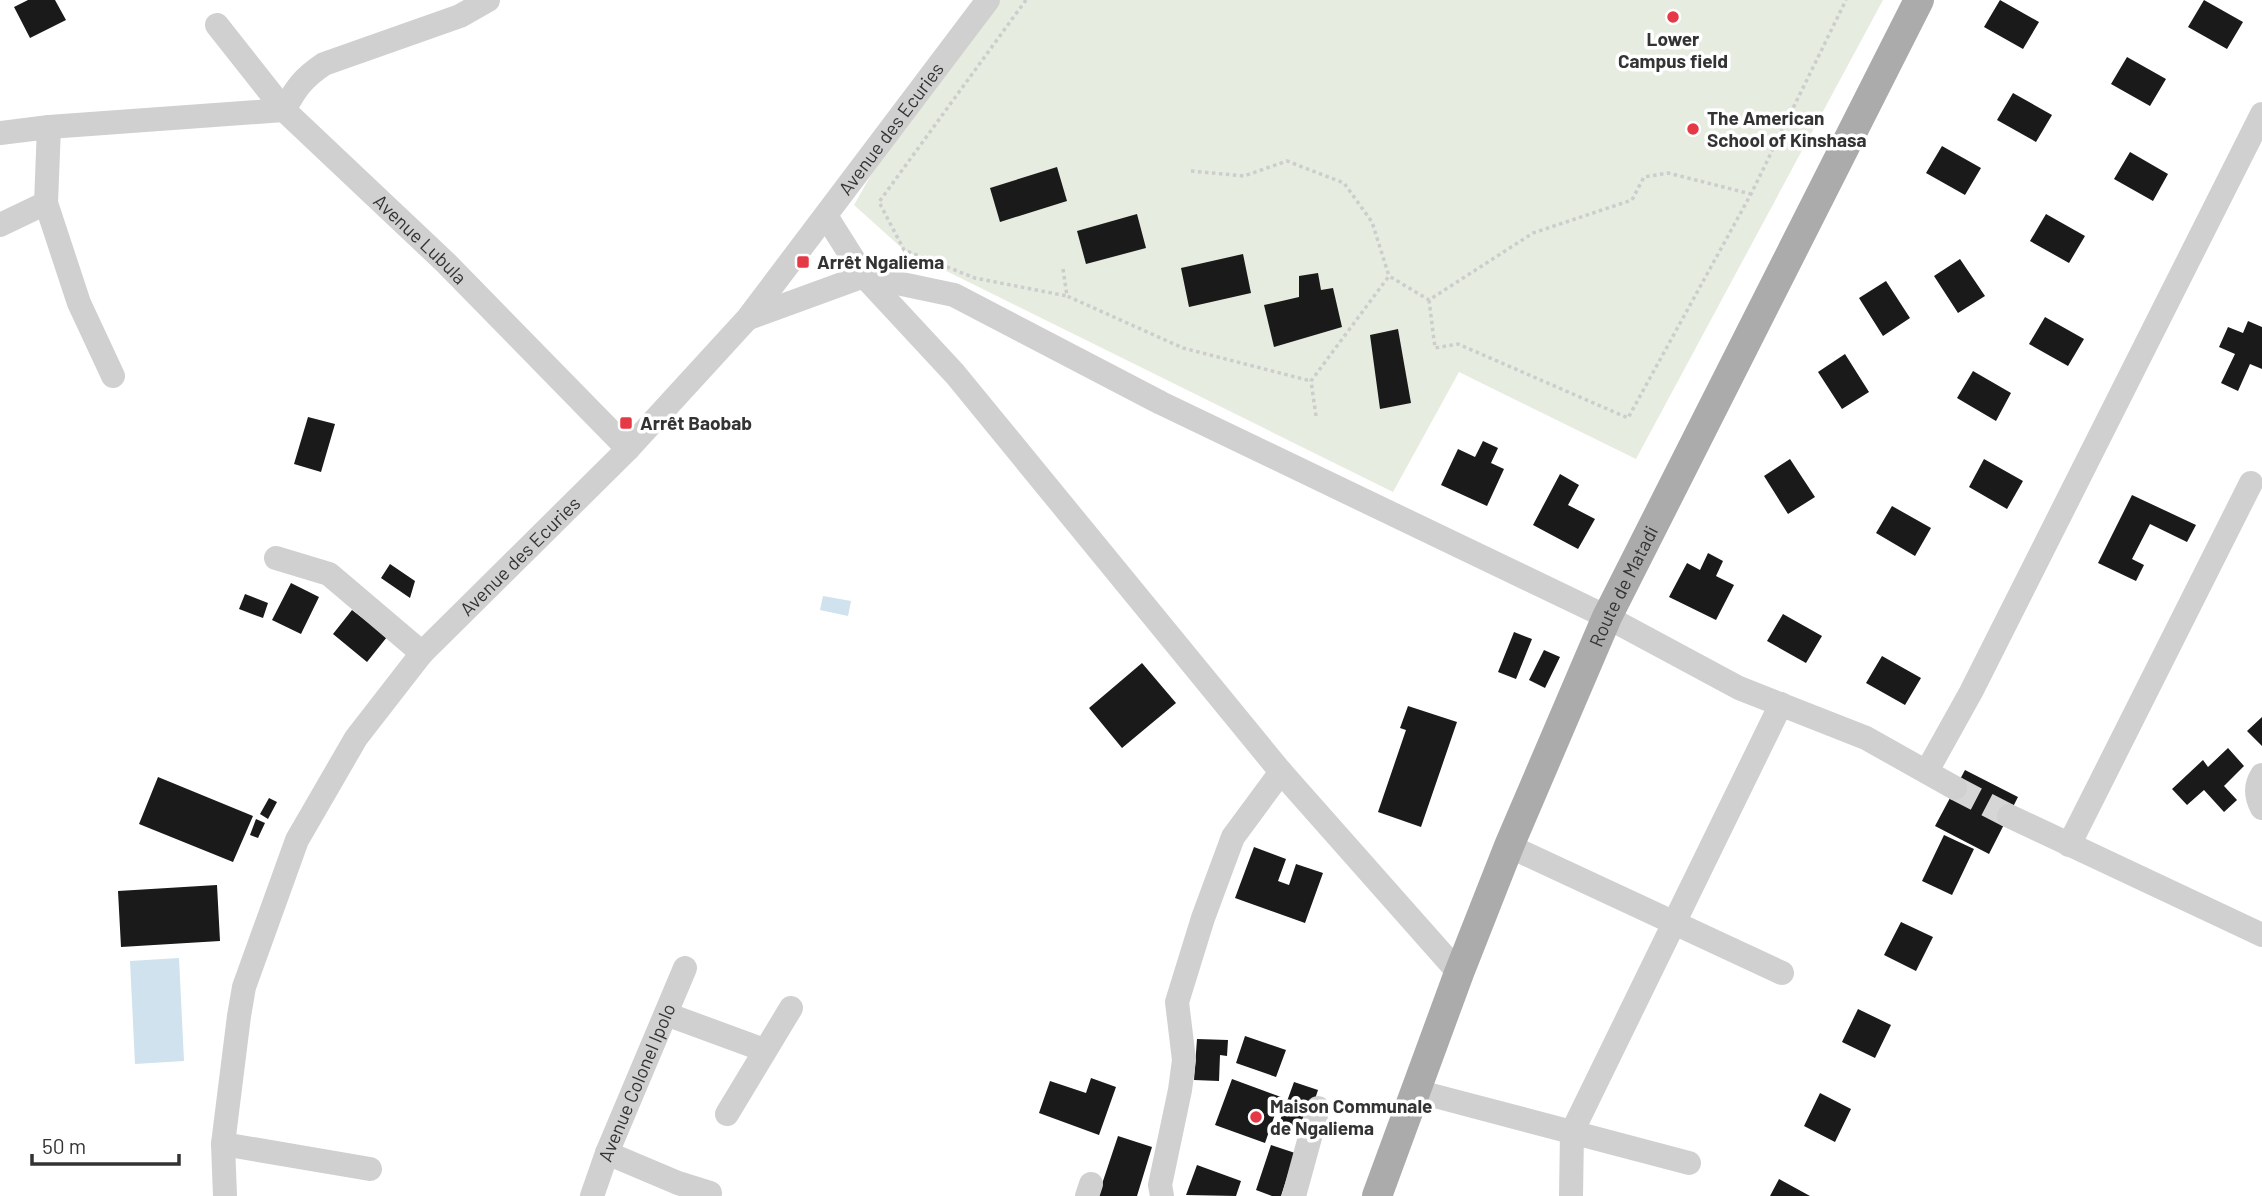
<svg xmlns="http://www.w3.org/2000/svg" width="2262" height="1196" font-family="Barlow,sans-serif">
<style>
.green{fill:#e6ecdf}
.water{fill:#cfe2ee}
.building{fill:#1a1a1a}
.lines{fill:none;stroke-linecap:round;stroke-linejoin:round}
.minor-tunnel{stroke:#d6d6d6;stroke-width:24;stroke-dasharray:24 12;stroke-linecap:butt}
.path{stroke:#cdcdcd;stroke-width:3.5;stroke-dasharray:3.5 3.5;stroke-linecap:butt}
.minor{stroke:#d0d0d0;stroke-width:24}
.major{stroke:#ababab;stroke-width:30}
.poi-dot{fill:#e63946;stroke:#fff;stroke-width:2.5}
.labels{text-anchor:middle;stroke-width:7;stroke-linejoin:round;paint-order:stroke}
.poi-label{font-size:19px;font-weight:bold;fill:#333;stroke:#fff;text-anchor:start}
.street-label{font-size:19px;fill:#333;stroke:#fff}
</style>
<rect width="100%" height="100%" fill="#fff"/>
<path class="green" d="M1000,0H1883L1636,459L1459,372L1393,492L904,250L854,205L887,147Z"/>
<path class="water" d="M823,596L851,601L848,616L820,610Z
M179,958L184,1061L135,1064L130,961Z"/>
<path class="building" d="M28,0H55L66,20L30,38L14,7Z
M2000,0L2039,22L2023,49L1984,27Z
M2204,0L2243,22L2227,49L2188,27Z
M2127,57L2166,79L2150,106L2111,84Z
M2013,93L2052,115L2036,142L1997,120Z
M1942,146L1981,168L1965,195L1926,173Z
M2130,152L2168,174L2153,201L2114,179Z
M1057,167L1067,201L1000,222L990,188Z
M1137,214L1146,248L1086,264L1077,231Z
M2046,214L2085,236L2069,263L2030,241Z
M1243,254L1251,293L1189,307L1181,268Z
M1960,259L1985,296L1958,313L1934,276Z
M1318,273L1321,290L1333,288L1342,327L1274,347L1264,305L1299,297V276Z
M1886,281L1910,318L1883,336L1859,298Z
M2045,317L2084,339L2068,366L2029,344Z
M2248,321L2262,327V369L2250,364L2238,391L2221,383L2235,354L2219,347L2228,327L2243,333Z
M1398,329L1411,403L1380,409L1370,335Z
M1845,354L1869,392L1842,409L1818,372Z
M1973,371L2011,393L1996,421L1957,398Z
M308,417L335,424L321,472L294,464Z
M1483,441L1498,448L1491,463L1504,469L1487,506L1441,485L1458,449L1475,457Z
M1790,459L1815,497L1788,514L1764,476Z
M1984,459L2023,481L2007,509L1969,487Z
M1560,474L1579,485L1568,505L1595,519L1578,549L1533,525Z
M2132,495L2196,525L2187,542L2150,524L2132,559L2144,565L2136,581L2098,563Z
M1892,506L1931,528L1915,556L1876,533Z
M1708,553L1723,561L1716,576L1734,585L1716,620L1669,597L1687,563L1700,570Z
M390,564L415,581L410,598L381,578Z
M291,583L319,597L301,634L272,620Z
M245,594L268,603L263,618L239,609Z
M352,610L387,637L367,662L333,634Z
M1783,614L1822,636L1806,663L1767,641Z
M1514,632L1532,639L1516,679L1498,672Z
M1544,650L1560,657L1545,688L1529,680Z
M1882,656L1921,678L1905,705L1866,683Z
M1142,663L1176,703L1122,748L1089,708Z
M1408,706L1457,722L1421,827L1378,812L1406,730L1400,728Z
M2262,717V746L2247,731Z
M2228,748L2244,766L2224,786L2237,800L2224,812L2204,790L2187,805L2172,789L2203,760L2208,767Z
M1965,770L2018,797L1989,854L1935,826Z
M158,777L253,816L233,862L139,824Z
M269,798L277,802L268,819L260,814Z
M256,819L265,823L258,838L250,835Z
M1944,835L1974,849L1952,895L1922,881Z
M1254,847L1286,859L1278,881L1289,885L1296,864L1323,873L1305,923L1235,898Z
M217,885L220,941L121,947L118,891Z
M1901,922L1933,937L1916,971L1884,955Z
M1858,1009L1891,1025L1875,1058L1842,1042Z
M1245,1036L1286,1050L1276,1077L1236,1063Z
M1197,1039L1228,1040L1227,1056L1220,1055L1219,1081L1194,1080Z
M1091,1078L1116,1087L1099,1135L1039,1113L1050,1081L1086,1093Z
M1232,1079L1281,1097L1265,1143L1215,1125Z
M1294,1082L1318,1090L1303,1135L1278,1126Z
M1820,1093L1851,1109L1835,1142L1804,1126Z
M1118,1136L1152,1147L1137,1196H1098Z
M1271,1145L1295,1153L1281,1196H1272L1256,1190Z
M1197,1165L1241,1181L1236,1196L1186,1195Z
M1779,1179L1810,1196H1770Z"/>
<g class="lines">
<path class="minor-tunnel" d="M1955,788L2009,816"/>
<path class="path" d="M1026,0L879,202L904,250L975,278L1067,296
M1191,171L1244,176L1287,161L1344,183L1372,222L1389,276
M1063,269L1067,296L1183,348L1311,381
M1429,300L1435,348L1458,344L1628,418L1751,194L1846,0
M1316,416L1311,381L1389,276L1429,300L1533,233L1632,200L1644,177L1668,173L1751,194"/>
<g class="minor">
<path id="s1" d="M217,25L284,110L446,263L628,449"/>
<path d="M0,133L49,127L284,110C296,88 303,78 324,64L460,16L488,0"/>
<path d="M46,203L79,303L113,376"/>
<path d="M826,216L864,276L955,374L1281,772L1459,973"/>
<path d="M0,225L46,203L49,127"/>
<path d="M749,318L864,276L954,295L1161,403L1607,617L1739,688L1866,738L1955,788"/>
<path d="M276,558L329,574L422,653"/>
<path d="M1927,771L1971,692L2262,114"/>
<path d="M2262,775C2255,786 2256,797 2262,808"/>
<path d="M2009,816L2262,935"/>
<path d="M2069,845L2251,483"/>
<path d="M1509,846L1782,973"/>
<path d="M666,1014L764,1050"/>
<path d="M1416,1091L1689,1163"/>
<path d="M727,1114L791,1008"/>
<path d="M223,1144L370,1169"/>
<path d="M607,1153L678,1183L710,1193"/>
<path id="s2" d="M225,1196L223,1144L239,1016L244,987L297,840L356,738L422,653L628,449L748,318L988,0"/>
<path id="s3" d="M592,1196L607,1153L685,968"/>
<path d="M1087,1196L1091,1184"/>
<path d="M1162,1196L1160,1185L1180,1090L1184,1060L1177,1002L1203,918L1233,837L1281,772"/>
<path d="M1294,1196L1318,1108"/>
<path d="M1571,1196L1572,1132L1781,704"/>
</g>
<path class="major" id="s4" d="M1377,1196L1459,973L1509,846L1607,617L1919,0"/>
</g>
<g class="poi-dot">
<circle cx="1673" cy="17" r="7"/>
<circle cx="1693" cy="129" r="7"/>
<rect x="796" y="255" width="14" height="14" rx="3.5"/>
<rect x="619" y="416" width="14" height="14" rx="3.5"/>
<circle cx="1256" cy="1117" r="7"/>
</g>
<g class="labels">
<g class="poi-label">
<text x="1673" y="46" text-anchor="middle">Lower<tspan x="1673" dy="22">Campus field</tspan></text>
<text x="1707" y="125">The American<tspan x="1707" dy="22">School of Kinshasa</tspan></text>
<text x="817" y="269">Arrêt Ngaliema</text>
<text x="640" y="430">Arrêt Baobab</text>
<text x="1270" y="1113">Maison Communale<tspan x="1270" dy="22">de Ngaliema</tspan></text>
</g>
<g class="street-label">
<text dy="7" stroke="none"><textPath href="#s2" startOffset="1297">Avenue des Ecuries</textPath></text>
<text dy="7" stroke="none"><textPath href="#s1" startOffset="296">Avenue Lubula</textPath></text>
<text dy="7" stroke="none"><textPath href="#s2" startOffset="730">Avenue des Ecuries</textPath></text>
<text dy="7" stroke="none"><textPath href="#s4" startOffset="658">Route de Matadi</textPath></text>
<text dy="7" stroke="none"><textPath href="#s3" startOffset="122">Avenue Colonel Ipolo</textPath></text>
</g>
</g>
<path d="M32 1154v10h147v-10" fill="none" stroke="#333333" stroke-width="3.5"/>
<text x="42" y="1154" font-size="21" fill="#333333" stroke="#ffffff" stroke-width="5" paint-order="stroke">50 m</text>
</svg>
